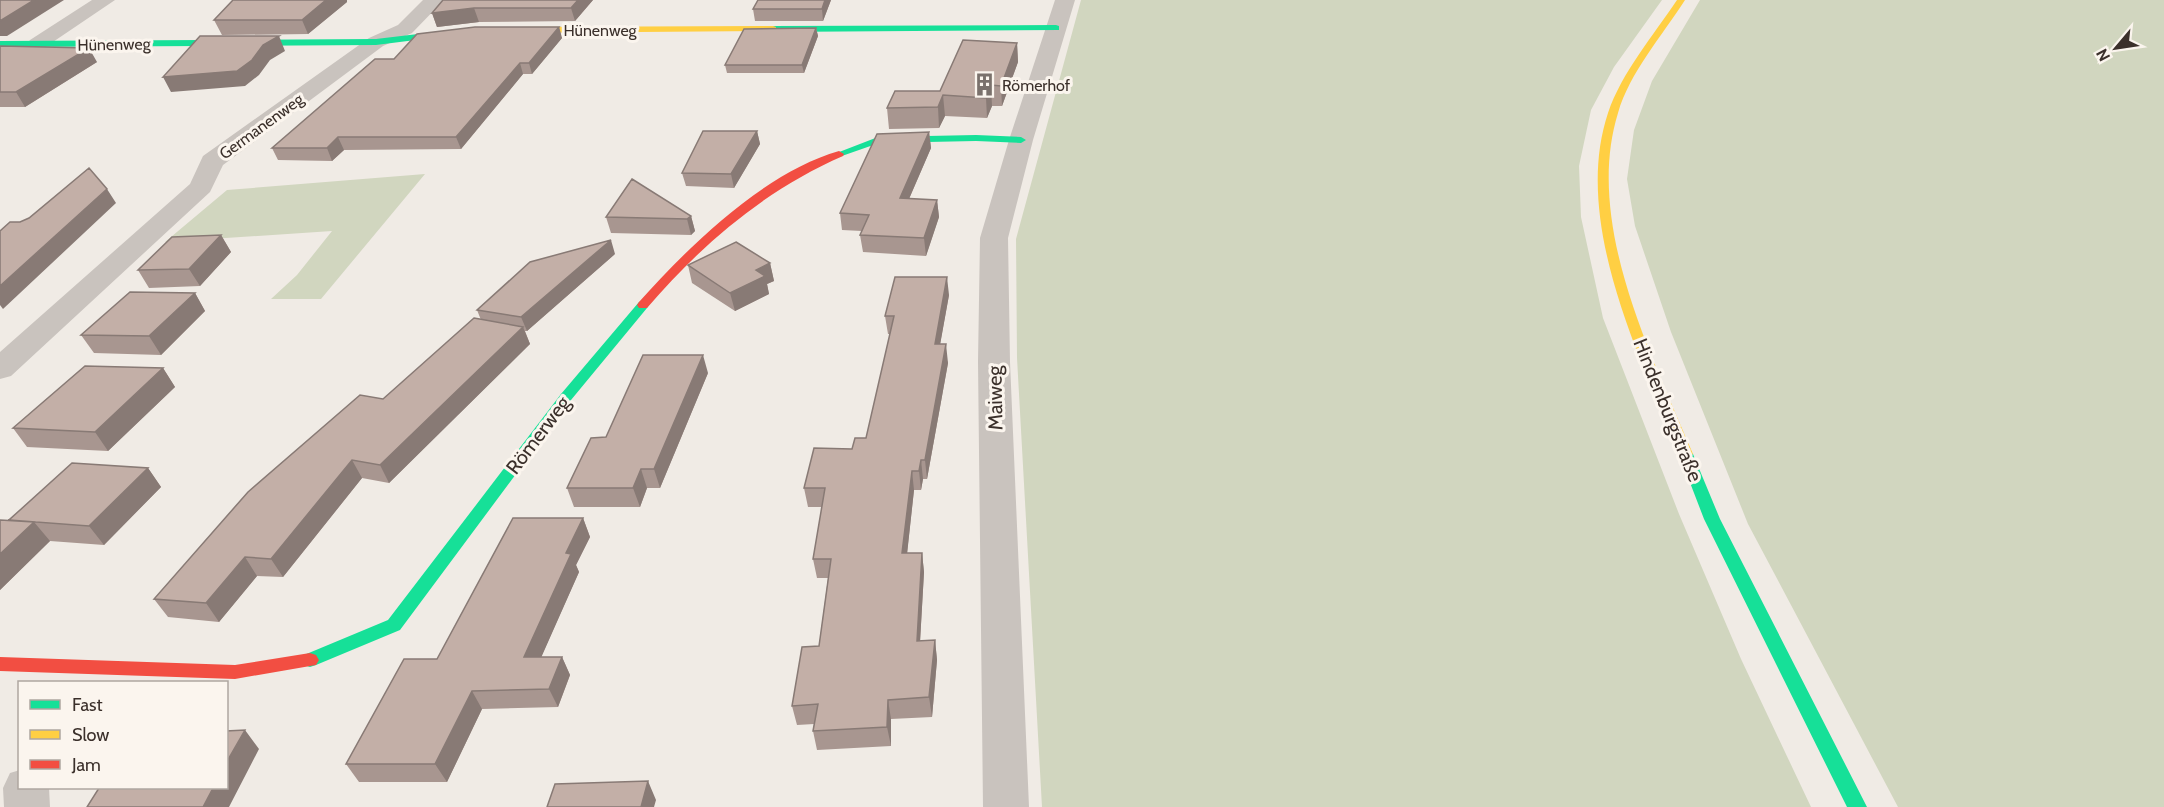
<svg xmlns="http://www.w3.org/2000/svg" width="2164" height="807" font-family="Cabin,sans-serif">
<style>
.green{fill:#d1d6bf}
.lines{fill:none;stroke-linecap:round;stroke-linejoin:round}
.street{fill:#c9c3be;fill-rule:evenodd}
.fast{fill:#16e098;fill-rule:evenodd}
.slow{fill:#ffcf43;fill-rule:evenodd}
.jam{fill:#f24e42;fill-rule:evenodd}
.wall{fill:#a89690}
.shaded-wall{fill:#887a75}
.building{fill:#c3afa7;stroke:#887a75;stroke-width:1.5}
.labels{text-anchor:middle;stroke-width:6;stroke-linejoin:round;paint-order:stroke}
.far-street-label{font-size:16px;fill:#3b302b;stroke:#fbf5ee}
.far-poi-label{font-size:16px;fill:#3b302b;stroke:#fbf5ee;text-anchor:start}
.street-label{font-size:20px;fill:#3b302b;stroke:#fbf5ee}
</style>
<rect width="100%" height="100%" fill="#f0ebe5"/>
<path class="green" d="M1081,0H1662L1614,67L1591,110L1579,166L1581,217L1603,318L1679,514L1741,659L1811,807H1042L1017,358L1016,239Z
M1700,0H2164V807H1898L1748,524L1671,332L1635,226L1627,179L1634,130L1652,81Z
M425,174L321,299H271L297,275L332,231L165,242L227,190Z"/>
<g class="lines">
<path class="street" d="M92,0H115L44,48L37,50L30,48L27,44L30,40Z
M423,0H444L412,33L383,46L223,165L210,192L11,376L0,379V352L190,184L203,156L369,38L398,25Z
M1055,0H1075L1033,140L1008,238L1010,362L1029,807H983L978,362L980,238L1009,140Z
M20,770V788H49L50,807H4L3,788L10,773Z"/>
<path class="fast" d="M1056,25L1059,26V30L773,32L769,29L773,26Z
M460,29L463,30V34L376,45L0,47V41L376,39Z
M976,135L1021,137L1026,140L1021,143L976,141L879,143L839,157L834,154L878,137Z
M643,301L647,302L649,305L647,308L571,400L400,630L316,665L310,667L304,665L301,660L304,655L388,620L561,394L639,302Z
M1686,449L1693,454L1720,519L1867,807H1847L1704,519L1679,454Z"/>
<path class="slow" d="M1677,0H1685C1662,36 1630,72 1618,113C1584,223 1651,354 1693,454L1686,459L1679,454C1639,355 1572,221 1608,113C1622,72 1653,36 1677,0Z
M773,26L776,27V31L514,33L510,30L514,27Z"/>
<path class="jam" d="M839,151L844,154L843,156C765,190 702,244 647,308H639L637,305L639,302C689,246 765,172 839,151Z
M310,653L316,655L319,660L316,665L235,679L0,671V657L235,665Z"/>
</g>
<path class="wall" d="M443,0H593L575,21L479,22L437,27L432,13Z
M831,0L823,21H755L753,9Z
M347,2L308,34L222,35L214,20Z
M559,27L562,38L532,74H523L461,149L344,150L332,161L278,160L272,148L394,59Z
M816,28L818,36L804,73H727L725,65Z
M1017,43L1018,62L1002,106H992L987,118L945,116L939,128L889,129L887,108L940,91Z
M0,46L97,62L25,107H0Z
M757,131L760,144L734,188L686,186L682,173Z
M929,132L931,148L909,199L937,200L939,217L926,256L863,252L860,235L862,231L842,230L840,213Z
M691,216L695,231L691,235L611,233L606,217Z
M221,235L231,252L200,286L149,288L138,270Z
M615,254L527,331H525L530,344L389,483L362,478L283,577L257,576L219,622L168,617L154,599L383,399L481,320L477,310Z
M770,263L774,281L767,284L769,294L735,311L692,283L688,265Z
M195,293L205,311L161,355L94,353L81,335Z
M949,295L940,344L948,363L927,479H923L921,490H914L907,553H922L924,572L920,641L935,640L937,660L932,717L891,719V746L817,750L813,731L814,724L797,725L792,706L819,646L828,578H817L813,559L822,507H808L804,488L866,438L890,334H888L885,316Z
M163,368L175,387L108,451L27,447L13,428Z
M708,373L660,488H647L640,507H574L567,488L606,437Z
M148,468L161,487L104,545L50,541L0,590L9,520Z
M583,518L590,537L576,565L579,572L541,657H562L570,675L558,707L482,709L447,782H359L346,764L437,659Z"/>
<path class="shaded-wall" d="M34,0H64L7,36H0V21Z
M326,0H347V2L308,34L302,20Z
M578,0H593L575,21L571,8Z
M825,0H831L823,21L822,9Z
M474,8L479,22L437,27L432,13Z
M559,27L562,38L532,74L529,63Z
M816,28L818,36L804,73L802,65Z
M279,36L285,51L270,60L259,75L245,86L171,92L163,77L263,45Z
M1017,43L1018,62L1002,106L1001,86Z
M89,48L97,62L25,107L16,92Z
M520,63L523,74L461,149L456,137Z
M991,85L992,106L987,118L986,98Z
M943,95L945,116L939,128L938,107Z
M757,131L760,144L734,188L731,174Z
M929,132L931,148L902,215L900,198Z
M338,137L344,150L332,161L327,148Z
M107,189L116,203L3,309L0,305V286Z
M937,200L939,217L926,256L924,238Z
M691,216L695,231L691,235L687,219Z
M221,235L231,252L200,286L189,269Z
M611,240L615,254L527,331L521,317Z
M770,263L774,281L767,284L769,294L735,311L730,293L756,270Z
M947,277L949,295L937,362L935,344Z
M195,293L205,311L161,355L149,336Z
M523,327L530,344L389,483L380,465Z
M946,344L948,363L927,479L925,460Z
M703,355L708,373L660,488L654,469Z
M163,368L175,387L108,451L95,432Z
M352,460L362,478L283,577L271,559Z
M921,460L923,479L921,490L919,471Z
M148,468L161,487L104,545L89,526Z
M641,469L647,488L640,507L633,488Z
M912,471L914,490L905,573L902,553Z
M583,518L590,537L576,565L579,572L533,676L524,657L566,553Z
M34,522L50,541L0,590V554Z
M922,553L924,572L919,660L917,641Z
M245,557L257,576L219,622L206,603Z
M935,640L937,660L932,717L929,697Z
M562,657L570,675L558,707L549,689Z
M472,691L482,709L447,782L435,764Z
M888,700L891,719V746L887,727Z
M245,730L259,749L229,807H203L213,788H226V763Z
M648,781L656,800L654,807H641Z"/>
<path class="building" d="M0,0H34L0,21Z
M233,0H326L302,20H214Z
M443,0H578L571,8H474L432,13Z
M758,0H825L822,9H753Z
M475,27H559L529,63H520L456,137H338L327,148H272L375,59H394L417,34Z
M816,28L802,65H725L744,29Z
M200,36H279L263,45L252,60L237,71L163,77Z
M963,40L1017,43L1001,86L991,85L986,98L943,95L938,107L887,108L895,91H940Z
M0,46L89,48L16,92H0Z
M703,131H757L731,174L682,173Z
M929,132L900,198L937,200L924,238L860,235L869,215L840,213L877,134Z
M89,168L107,189L0,286V231L10,222H20L29,218Z
M632,179L691,216L687,219L606,217Z
M221,235L189,269L138,270L172,237Z
M611,240L521,317L477,310L530,262Z
M736,242L770,263L756,270L765,276L730,293L688,265Z
M895,277H947L935,344H946L925,460H921L919,471H912L902,553H922L917,641L935,640L929,697L888,700L887,727L813,731L818,704L792,706L802,647L819,646L831,559H813L825,488H804L814,448L852,449L855,438H866L894,316H885Z
M130,292L195,293L149,336L81,335Z
M474,318L523,327L380,465L352,460L271,559L245,557L206,603L154,599L248,492L360,395L383,399Z
M643,355H703L654,469H641L633,488H567L591,438L606,437Z
M85,366L163,368L95,432L13,428Z
M72,463L148,468L89,526L9,520Z
M513,518H583L566,553L571,554L524,657H562L549,689L472,691L435,764H346L404,659H437Z
M0,520L34,522L0,554Z
M245,730L226,763V731Z
M648,781L641,807H547L555,784Z
M99,788H213L203,807H87Z"/>
<defs>
<symbol id="building-bare" viewBox="-9 -9 18 18"><path d="M-4-6H4V6H1V3H-1V6H-4ZM-2.5-4.3h1.7v1.8h-1.7ZM.8-4.3h1.7v1.8H.8ZM-2.5-1h1.7V.8h-1.7ZM.8-1h1.7V.8H.8Z" fill="#7a716c" stroke="#fbf5ee" stroke-width="2.5" paint-order="stroke"/></symbol>
</defs>
<g fill-rule="evenodd">
<use href="#building-bare" x="968" y="68" width="33" height="33"/>
</g>
<g class="labels">
<g class="far-street-label">
<text x="600" y="36">Hünenweg</text>
<text transform="translate(114 44) rotate(-1)" y="6">Hünenweg</text>
<text transform="translate(261 126) rotate(-36)" y="6">Germanenweg</text>
</g>
<g class="far-poi-label">
<text x="1002" y="91">Römerhof</text>
</g>
<g class="street-label">
<text transform="translate(995 398) rotate(-91)" y="7">Maiweg</text>
<text transform="translate(1668 410) rotate(68)" y="7">Hindenburgstraße</text>
<text transform="translate(538 435) rotate(-53)" y="7">Römerweg</text>
</g>
</g>
<rect x="18" y="681" width="210" height="108" fill="#fbf5ee" stroke="#aea6a0" stroke-width="1.5"/>
<rect x="30" y="700" width="30" height="9" fill="#16e098" stroke="#aea6a0" stroke-width="1.5"/>
<text x="72" y="711" font-size="18" fill="#3b302b">Fast</text>
<rect x="30" y="730" width="30" height="9" fill="#ffcf43" stroke="#aea6a0" stroke-width="1.5"/>
<text x="72" y="741" font-size="18" fill="#3b302b">Slow</text>
<rect x="30" y="760" width="30" height="9" fill="#f24e42" stroke="#aea6a0" stroke-width="1.5"/>
<text x="72" y="771" font-size="18" fill="#3b302b">Jam</text>
<g transform="translate(2116 48) rotate(241)" stroke="#fbf5ee" stroke-width="4.5" paint-order="stroke">
<path d="M0-4.5L10 22L0 15L-10 22Z" fill="#3b302b"/>
<text y="-9" font-size="16" font-weight="bold" text-anchor="middle" fill="#3b302b">N</text>
</g>
</svg>
